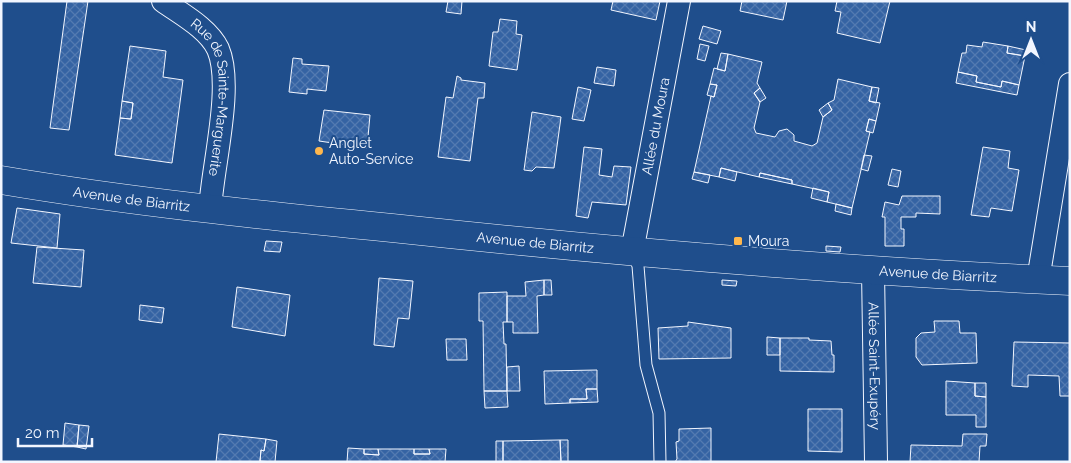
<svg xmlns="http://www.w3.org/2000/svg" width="1071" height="463" font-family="Raleway,sans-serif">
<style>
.building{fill:url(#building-cross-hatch);stroke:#f2f6ff}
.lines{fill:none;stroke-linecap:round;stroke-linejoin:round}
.lane-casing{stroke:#f2f6ff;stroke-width:13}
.street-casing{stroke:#f2f6ff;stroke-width:24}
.secondary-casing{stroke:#f2f6ff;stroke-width:29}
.lane{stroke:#1f4e8c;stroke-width:11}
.street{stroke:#1f4e8c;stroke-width:22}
.secondary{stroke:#1f4e8c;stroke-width:28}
.poi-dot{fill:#ffb74d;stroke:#1f4e8c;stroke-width:2}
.labels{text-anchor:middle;stroke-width:4;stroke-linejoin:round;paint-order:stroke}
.street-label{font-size:14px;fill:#f2f6ff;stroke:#1f4e8c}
.poi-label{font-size:14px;fill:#f2f6ff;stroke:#1f4e8c;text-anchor:start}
</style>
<defs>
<pattern id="building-cross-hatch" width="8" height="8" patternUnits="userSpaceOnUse" patternTransform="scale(1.25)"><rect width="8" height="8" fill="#3563a3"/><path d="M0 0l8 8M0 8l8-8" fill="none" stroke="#537ab1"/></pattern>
</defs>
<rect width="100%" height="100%" fill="#1f4e8c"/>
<path class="building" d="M67,1H88L69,130L50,128Z
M448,1H462L461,14L446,12Z
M613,1H660L656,20L611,10Z
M787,1L783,20L740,11L742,1Z
M837,1H890L880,43L837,33L841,12L835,11Z
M500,19L517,21L516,34L522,35L517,70L489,66L493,32H498Z
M703,26L721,31L717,44L699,39Z
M983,42L1008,46L1007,53L1025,56L1019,85L1002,81L1001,87L976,82L977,76L958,72L962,53H966L967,45L982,47Z
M700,44L709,46L705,61L697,59Z
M130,46L166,51L163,77L183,80L172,163L115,155L120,118L131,119L133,103L122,101Z
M1008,46L1026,50L1025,56L1007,53Z
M721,53L728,54L725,71L717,69Z
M728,54L762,62L757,83L760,88L754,93L760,102L754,128L756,133L775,137L779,131L787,129L794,135V141L812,146L817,143L823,117L832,110L828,103L834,100L838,79L872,87L869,101L880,103L876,121L869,119L866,131L870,132L852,208L827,202L829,192L792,184V180L760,173L759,177L721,168L719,177L694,172L711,96L714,97L717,85L710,84L714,68L725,71Z
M293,58L302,59V64L329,66L326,91L307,89V94L289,92Z
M597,67L616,70L614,86L594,83Z
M958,72L977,76L976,82L1001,87L1002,81L1019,85L1017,95L956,83Z
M457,76L461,78V80L485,83L484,98H478L470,161L438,157L446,97L453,98Z
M710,84L717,85L714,97L707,95Z
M578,87L591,90L584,121L572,119Z
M872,87L879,88L876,103L869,101Z
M760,88L766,98L760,102L754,93Z
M122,101L133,103L131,119L120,118Z
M828,103L832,110L823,117L819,110Z
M324,110L370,115L367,148L319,141Z
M532,112L561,117L554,168L536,167L532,171L524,170Z
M869,119L876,121L873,133L866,131Z
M584,147L602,149L599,175L612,177L614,166L631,167L626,205L592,202L588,218L576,216Z
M983,147L1010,151L1008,168L1019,170L1012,211L991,208L989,217L971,215Z
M864,155L872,156L868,171L861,169Z
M721,168L737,172L735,181L719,177Z
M892,169L901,171L898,187L888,185Z
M694,172L710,175L708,183L692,179Z
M760,173L792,180V184L759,177Z
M813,188L829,192L827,202L811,198Z
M902,196H940V214L916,213V217H901V229H904V246H885V217H882L885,202L899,205Z
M836,204L852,208L851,215L835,211Z
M17,208L60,214L57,248L11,243Z
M266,241L282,242L280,252L264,251Z
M826,246L841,247L840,252L826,251Z
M37,247L84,250L81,287L33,283Z
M379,278L413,281L409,319L398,318L394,347L374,345Z
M544,280V295L537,296L538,333H513V322H507V296H526L525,282Z
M544,280H551L552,295H544Z
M722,280L737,281L736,286L722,285Z
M237,287L290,295L285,336L232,327Z
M507,292V322H503L504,344H506L507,391H484L483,321H479V293Z
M140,305L164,308L162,323L139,320Z
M934,321H959L960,333H976L977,363L922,365L916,357V338L921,333L935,332Z
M688,322L731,328V358L659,359L658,328L688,326Z
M767,337L780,338V355H767Z
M780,338H809V340L831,341L832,355H834V372L780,371Z
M446,339H466L467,360H447Z
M1014,342L1070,343V396H1060L1059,376L1028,375V387L1012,386Z
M519,366L520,391H507V367Z
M597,370V389H586L587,399H570V403L545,404L544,371Z
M946,381L975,383V396L986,397V427H976V415H946Z
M975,383H986V397L975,396Z
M586,389H597L598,402L570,403V399H587Z
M484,391H507L508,407L485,408Z
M808,409H842V452L808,451Z
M65,423L79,425L77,447L63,445Z
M79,425L89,426L86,449L77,447Z
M711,428V462H675L677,459L676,442L679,441V429Z
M219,434L266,439L264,451L261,450L260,461L263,462H216Z
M963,434H987L986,446H980L979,462H910L911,445L962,446Z
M266,439L277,441L275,462L260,461L261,450L264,451Z
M560,440L561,462H503V441Z
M560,440H568V462H561Z
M496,441H503V462H496Z
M348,448L364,449V454L379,455L378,449H414V454H430L429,449H446L445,462H347Z
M364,449H378L379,455L364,454Z
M414,449H429L430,454H414Z"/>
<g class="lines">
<defs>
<path id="lane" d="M633,253L638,266L646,365L659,413L660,462"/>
<g id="street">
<path id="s1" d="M163,1C181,14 208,28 218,49C234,86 212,168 210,210"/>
<path id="s2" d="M632,252L679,1"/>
<path id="s3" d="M873,271L876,462"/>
<path d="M1038,280L1070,84"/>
</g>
<g id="secondary">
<path id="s4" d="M1,180C131,202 261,215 392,228C617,252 843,271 1070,281"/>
</g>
</defs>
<use href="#lane" class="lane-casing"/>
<use href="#street" class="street-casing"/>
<use href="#secondary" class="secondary-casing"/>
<use href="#lane" class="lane"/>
<use href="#street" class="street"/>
<use href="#secondary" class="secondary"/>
</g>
<g class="poi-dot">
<circle cx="319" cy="151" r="5"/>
<rect x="733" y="236" width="10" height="10" rx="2.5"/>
</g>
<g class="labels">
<g class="street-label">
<text dy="5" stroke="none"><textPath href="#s1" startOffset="119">Rue de Sainte-Marguerite</textPath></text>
<text dy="5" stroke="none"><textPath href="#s2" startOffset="128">Allée du Moura</textPath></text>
<text dy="5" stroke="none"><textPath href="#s4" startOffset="132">Avenue de Biarritz</textPath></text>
<text dy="5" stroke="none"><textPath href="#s4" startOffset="538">Avenue de Biarritz</textPath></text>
<text dy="5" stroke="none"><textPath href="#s4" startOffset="942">Avenue de Biarritz</textPath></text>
<text dy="5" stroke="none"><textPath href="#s3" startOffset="95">Allée Saint-Exupéry</textPath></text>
</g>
<g class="poi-label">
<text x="329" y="148">Anglet<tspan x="329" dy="16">Auto-Service</tspan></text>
<text x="748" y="246">Moura</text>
</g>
</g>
<rect width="1071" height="463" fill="none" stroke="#f2f6ff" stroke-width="5"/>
<g transform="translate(1031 40)" stroke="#1f4e8c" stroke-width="4" paint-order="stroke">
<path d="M0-4L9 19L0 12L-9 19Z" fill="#f2f6ff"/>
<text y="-8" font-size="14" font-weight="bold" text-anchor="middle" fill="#f2f6ff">N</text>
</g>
<path d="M18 438v8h74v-8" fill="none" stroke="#f2f6ff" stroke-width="2.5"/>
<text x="25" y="438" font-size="15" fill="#f2f6ff" stroke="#1f4e8c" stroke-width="4" paint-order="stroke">20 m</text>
</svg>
